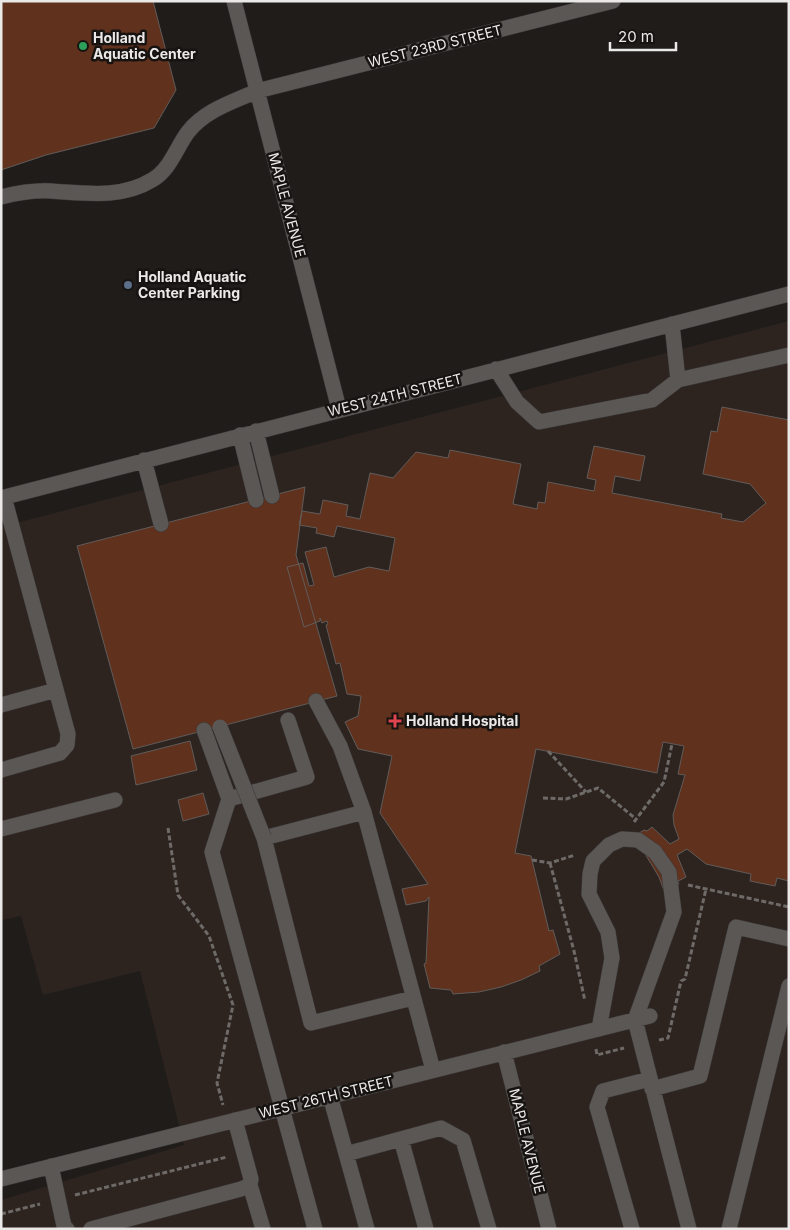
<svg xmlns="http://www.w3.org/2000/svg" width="790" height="1230" font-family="Inter,sans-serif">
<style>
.built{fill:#2d2420}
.building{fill:#60311d;stroke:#605c5a}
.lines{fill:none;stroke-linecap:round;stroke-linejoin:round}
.minor-casing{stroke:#3b3838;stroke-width:16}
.path{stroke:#6d6a68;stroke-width:3;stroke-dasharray:5 2.5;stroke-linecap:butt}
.minor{stroke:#5b5755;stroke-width:15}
.minor-bridge-casing{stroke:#3b3838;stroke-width:16;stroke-linecap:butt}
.minor-bridge{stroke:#5b5755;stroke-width:15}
.leisure-dot{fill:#2e9e5b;stroke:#161311;stroke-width:2}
.service-dot{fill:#5c6f8a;stroke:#161311;stroke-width:2}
.health-dot{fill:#e0444e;stroke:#161311;stroke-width:2}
.labels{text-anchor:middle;stroke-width:5;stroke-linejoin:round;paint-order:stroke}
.poi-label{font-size:14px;font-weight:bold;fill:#ebe9e8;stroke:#161311;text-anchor:start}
.street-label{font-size:14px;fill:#ebe9e8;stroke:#161311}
</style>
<rect width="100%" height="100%" fill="#1f1c1a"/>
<path class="built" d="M789,321V1229H1V1200L184,1145L140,971L43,995L21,916L1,920V527Z"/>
<path class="building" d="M1,1H153L176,90L154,128L46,155L1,170Z
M722,407L789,420V881L777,878L775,886L750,881L751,874L706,864L687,849L677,855L686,877L678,881L679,884L665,893L659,877L644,852L630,839L644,830L647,831L652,827L670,844L679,839L674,825L673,815L685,775L678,774L684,746L663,742L657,773L536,749L515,853L531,856L549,931L553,930L560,954L539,966L540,971L521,980L501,987L479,992L453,994L451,990L430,988L424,964L426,963L429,897L426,901L406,905L402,889L428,884L380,813L392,756L358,749L345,722L358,716L361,696L347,694L340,663L336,664L326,625L328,624L327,621L322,623L320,618V621L304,627L287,567L303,563L309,586L314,585L305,552L326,547L334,577L369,567L389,571L395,538L337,526L334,537L316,533L317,528L299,525L302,511L320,514L323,500L348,505L346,516L360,519L370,473L393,478L416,452L448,458L450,450L521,464L513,504L537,509L538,502L545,503L548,482L594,491L596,480L587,478L594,446L645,456L640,481L615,476L612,493L722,514L721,518L743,522L766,503L750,484L703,474L711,431L717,432Z
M305,487L296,555L337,696L133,749L77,546Z
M190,741L197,770L136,785L131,756Z
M203,793L209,814L183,821L178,800Z"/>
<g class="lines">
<defs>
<path id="minor" d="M234,1L339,409
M1,197C17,193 34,190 51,191C85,193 121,199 152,180C170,170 176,148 188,132C205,110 233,102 257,91L613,1
M496,369L517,402L539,422L652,400L678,380L672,324
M678,380L789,355
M256,431L272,496
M240,435L256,500
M144,460L161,524
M1,498L789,294
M316,701L340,746L364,812
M1,705L56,690
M288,720L307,777L229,799L212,852L315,1229
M204,730L229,799
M1,770L60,753L67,745L68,734L4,497
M1,829L115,800
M413,998L311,1023L264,838L364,812L433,1070
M599,1029L612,958L608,932L589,894L590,874L593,861L609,845L622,839L638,840L655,852L669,872L674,912L635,1020L689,1229
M504,1052L549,1229
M652,1089L700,1076L736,927L789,939
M330,1096L367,1229
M401,1139L426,1229
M346,1154L441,1128L463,1140L489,1229
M51,1166L64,1226L67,1229
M1,1179L650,1016
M250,1185L263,1229
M91,1229L241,1189L250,1185L251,1179L235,1120
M632,1229L597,1107L603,1091L650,1079
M729,1229L789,986"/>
</defs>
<use href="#minor" class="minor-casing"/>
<path class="path" d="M548,751L586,792
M543,798L566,799L598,788L636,819
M634,822L664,782L672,744
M168,828L178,895L209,936L233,1005L217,1083L223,1105
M532,860L550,863L575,855
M550,863L574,951L585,1001
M688,885L789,907
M659,1040L668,1038L681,981L685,979L706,889
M596,1049L597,1055L624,1048
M75,1195L227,1157
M1,1214L40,1204"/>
<use href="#minor" class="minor"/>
<defs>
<path id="minor-bridge" d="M220,727L264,838"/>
</defs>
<use href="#minor-bridge" class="minor-bridge-casing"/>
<use href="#minor-bridge" class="minor-bridge"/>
</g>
<circle class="leisure-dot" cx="83" cy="46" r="5"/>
<circle class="service-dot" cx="128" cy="285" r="5"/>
<path class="health-dot" d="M392.5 713.5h5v5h5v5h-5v5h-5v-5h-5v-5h5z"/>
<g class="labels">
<g class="poi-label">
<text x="93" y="43">Holland<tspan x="93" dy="16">Aquatic Center</tspan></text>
<text x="138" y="282">Holland Aquatic<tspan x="138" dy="16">Center Parking</tspan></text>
<text x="406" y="726">Holland Hospital</text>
</g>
<g class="street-label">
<text transform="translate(435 46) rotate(-14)" y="5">WEST 23RD STREET</text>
<text transform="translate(287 205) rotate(75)" y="5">MAPLE AVENUE</text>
<text transform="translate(395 395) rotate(-14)" y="5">WEST 24TH STREET</text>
<text transform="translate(326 1097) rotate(-14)" y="5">WEST 26TH STREET</text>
<text transform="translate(527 1141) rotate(76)" y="5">MAPLE AVENUE</text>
</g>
</g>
<rect width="790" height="1230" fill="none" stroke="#ebe9e8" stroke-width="5"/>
<path d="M610 42v8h66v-8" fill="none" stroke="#ebe9e8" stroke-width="2.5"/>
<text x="618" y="42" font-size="15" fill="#ebe9e8" stroke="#161311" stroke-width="4" paint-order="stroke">20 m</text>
</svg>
